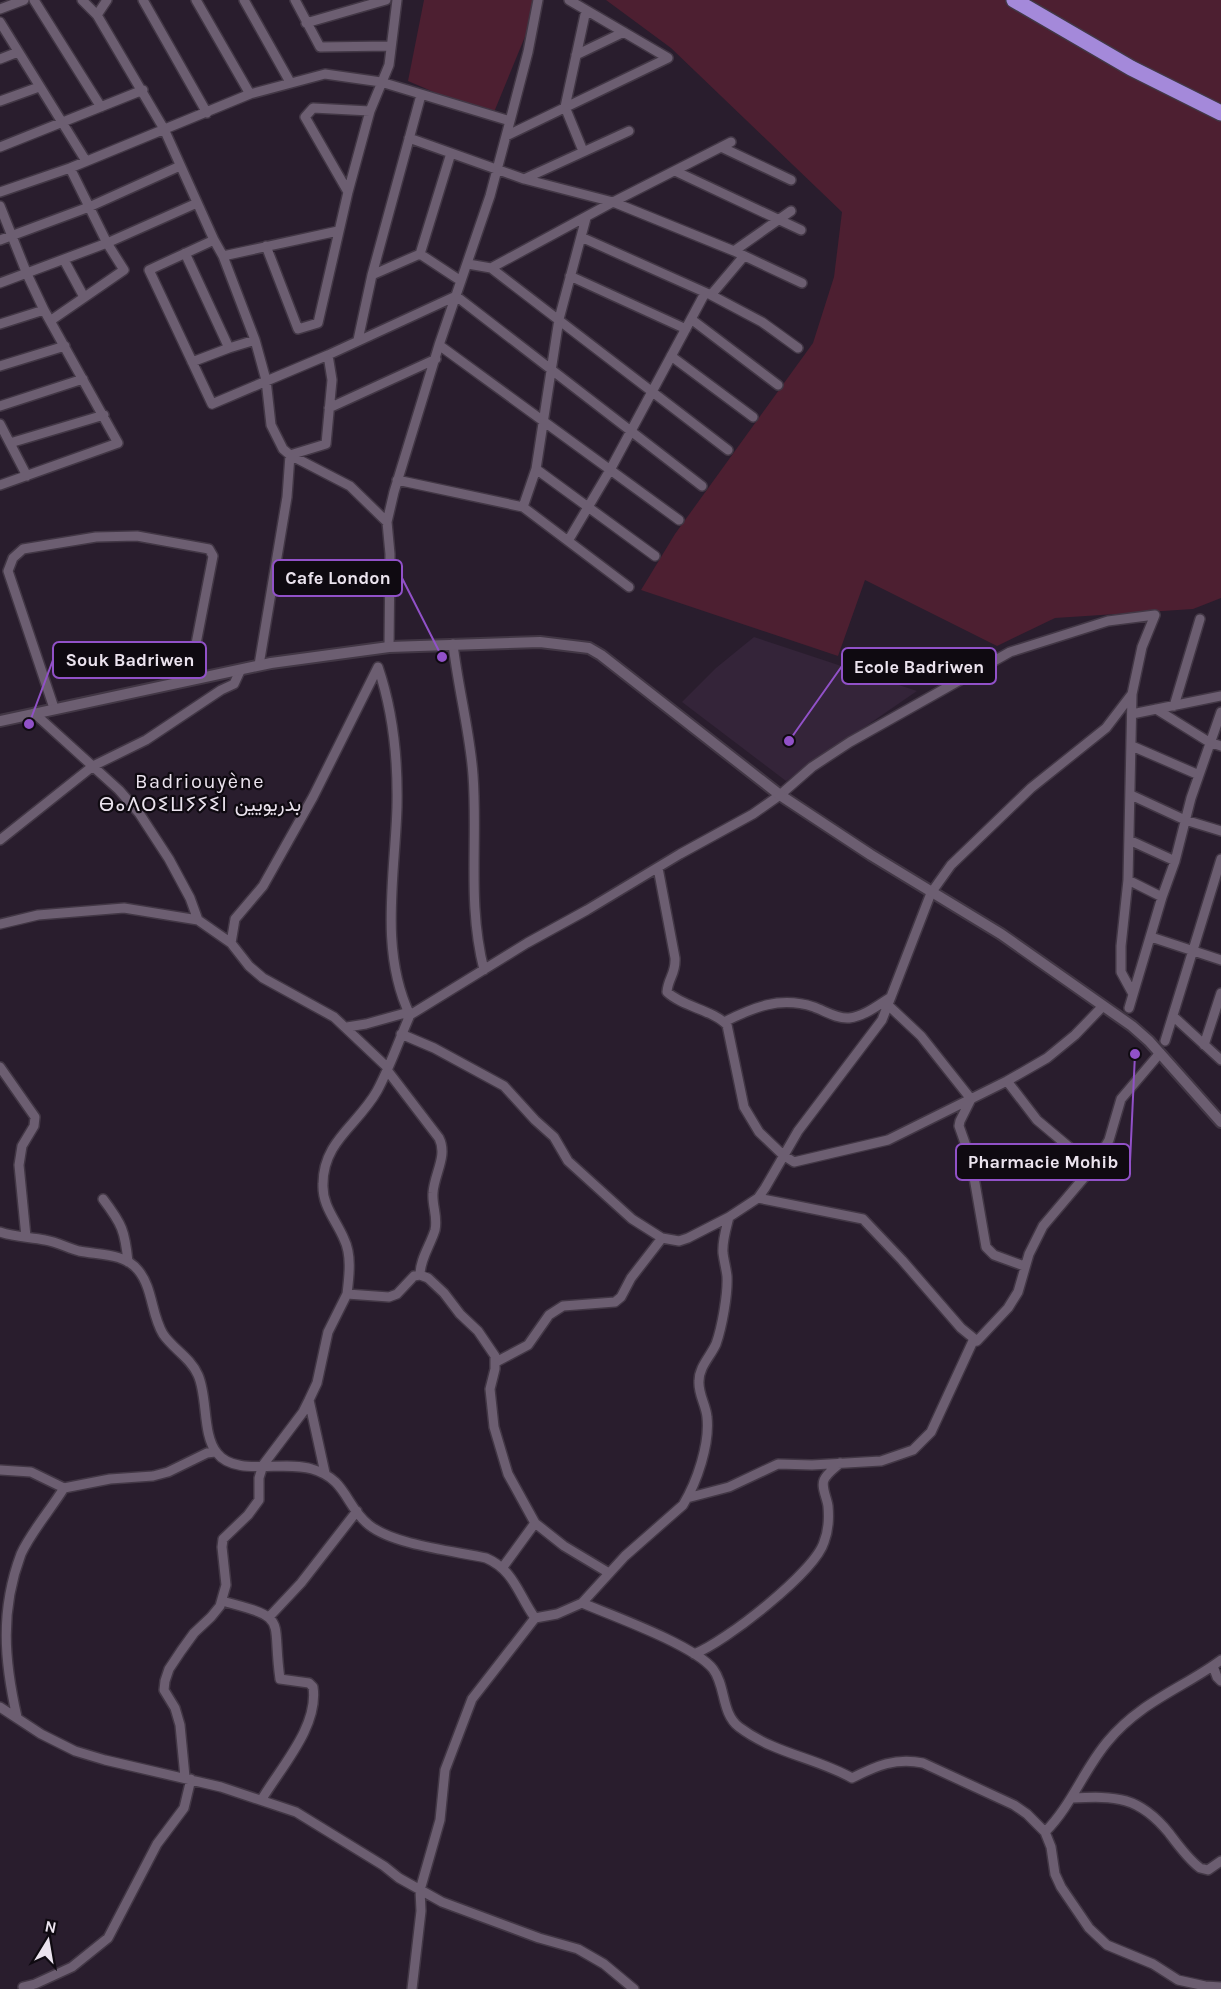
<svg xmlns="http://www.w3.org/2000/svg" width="1221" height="1989" font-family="Karla,Vazirmatn,'Noto Sans Tifinagh',sans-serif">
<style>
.built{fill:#342439}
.green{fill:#4d1f31}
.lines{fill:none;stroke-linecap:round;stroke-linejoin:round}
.minor-casing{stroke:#423745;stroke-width:12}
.tertiary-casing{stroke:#423745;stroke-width:14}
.trunk-casing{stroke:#423745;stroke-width:18}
.minor{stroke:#6c5e71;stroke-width:9}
.tertiary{stroke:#6c5e71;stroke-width:10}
.trunk{stroke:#a489da;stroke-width:15}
.labels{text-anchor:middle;stroke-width:4.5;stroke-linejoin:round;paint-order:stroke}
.quarter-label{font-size:20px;letter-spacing:1.5px;fill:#ebe3ee;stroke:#0f0a11}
.leader{fill:none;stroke:#9151c8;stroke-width:2}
.callout-dot{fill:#9151c8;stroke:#0f0a11;stroke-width:2}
.callout{fill:#0f0a11;stroke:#9151c8;stroke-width:2}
.callout-label{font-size:18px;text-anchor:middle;font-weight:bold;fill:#ebe3ee}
</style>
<rect width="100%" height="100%" fill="#291d2d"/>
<path class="built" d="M754,637L917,691L786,781L682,702L716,668Z"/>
<path class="green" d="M424,0H540L492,117L408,81Z
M606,0H1221V598L1193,609L1055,618L997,646L865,580L838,656L641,590L675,534L813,343L834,277L842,212L671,48Z"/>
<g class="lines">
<defs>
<path id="minor" d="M34,0L101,107
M82,0L97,15L164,129L214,240
M143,0L207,113
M196,0L250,94
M244,0L290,82
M295,0L320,47L390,46
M569,0L668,58
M0,9L24,0
M97,15L107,0
M0,22L86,161
M306,23L386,0
M576,55L624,32
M0,59L18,52
M0,101L39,87
M510,121L528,52L538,0
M506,136L668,58
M409,138L524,179L613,202L734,251L802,283
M0,147L143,90
M721,147L791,180
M583,151L565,107L586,10
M675,171L801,230
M524,179L629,131
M0,192L70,168L250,94L325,74L381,82L510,121L490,196L439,345L394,492L387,522L390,554L389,647
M348,192L305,117L313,108L370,111
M0,206L27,274L44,310L118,443L0,485
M338,231L223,256L255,340L266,380L271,425L283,449L290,455L350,486L387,522
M581,237L711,295L762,322L798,348
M0,240L89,207L180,166
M266,246L298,329L318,323L348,192L370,111L389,65L397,0
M734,251L791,211
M185,253L229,348L255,340
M420,254L451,153
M223,256L214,240L149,270L212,404L328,355L456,296L702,486
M64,260L84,297
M468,264L491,268L613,202L731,142
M491,268L728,450
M372,275L420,254L461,281
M570,276L686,329
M0,283L107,243L197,203
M711,295L744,256
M691,319L778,385
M50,321L124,270L107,243L70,168
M0,324L44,310
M358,340L372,275L421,95
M439,345L679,520
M671,356L753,417
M192,362L229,348
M0,366L65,346
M0,406L83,379
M329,408L436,359
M0,424L27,476
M10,443L104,415
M536,469L655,556
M397,480L523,507L629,587
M523,507L536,469L559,319L586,218
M568,541L610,470L705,293
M453,644C458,688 470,732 473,775C478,842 467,903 484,970
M259,665L287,497L290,455L326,444L332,380L328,355
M1132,694L1128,880L1121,946V972L1133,994
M1174,706L1200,619
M54,708L8,571L13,558L23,549L96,537L137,536L209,549L213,556L189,680
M1156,709L1209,742L1221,746
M34,713L119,790L139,813L169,859L190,898L198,920L231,943L249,966L263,978L334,1017L388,1068
M1132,714L1221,696
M1132,746L1199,775
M1131,795L1185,820L1221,831
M0,840L93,766L146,740L221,690L234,684L240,671
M1129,840L1175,861
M658,868L675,958C676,974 668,978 667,992C683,1007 713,1010 727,1025L744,1107L759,1132L783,1155L794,1162L888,1140L1007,1081L1047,1058L1075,1035L1103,1006
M1128,880L1162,897
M0,924L38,915L124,908L198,920
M1151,937L1221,960
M231,943L235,919L263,886L313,797L378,667C393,711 398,760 397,807C395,875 379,951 410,1015
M888,1005L921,1036L971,1099L960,1121L959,1126L971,1160L986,1247L994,1255L1024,1266
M1129,1008L1162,897L1175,861L1191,798L1221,712
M1174,1017L1221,1060
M724,1022C754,1007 780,996 814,1007C825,1011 837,1019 849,1018C865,1016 878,1005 891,997
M347,1027L366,1024L409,1012
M401,1034L434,1048L504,1086L535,1120L554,1137L568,1161L632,1219L662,1238L679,1241L688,1238L729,1217L758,1198L765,1188L798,1131L882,1020L931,893L951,865L1031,788L1106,728L1132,694L1142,647L1155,615L1108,621L1010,652L850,742L812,767L780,795L753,814L680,854L587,910L527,943L410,1015C399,1040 390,1067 377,1091C358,1125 323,1141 323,1184C322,1206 336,1220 344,1239C352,1255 349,1277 347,1294L389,1297L397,1294L414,1276L420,1275L428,1278L444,1293L460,1314L478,1331L495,1356V1369L490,1389L494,1427L508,1474L535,1523L564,1546L609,1573
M1165,1041L1221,859
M1204,1045L1221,993
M0,1067L35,1117L34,1126L22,1146L19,1165L26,1237
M387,1070L439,1138C448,1156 434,1174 433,1193C432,1206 438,1217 435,1230C430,1246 420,1259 420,1275
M1007,1081L1037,1120L1093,1167
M758,1198L863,1219L902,1260L961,1328L977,1341L1008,1308L1018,1292L1029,1254L1043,1226L1093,1167L1109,1140L1121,1099L1160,1053
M103,1199C122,1224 125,1231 128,1262
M0,1232C14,1237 30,1237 45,1240C57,1242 68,1248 79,1251C99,1255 124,1253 138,1270C153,1288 151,1314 163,1334C173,1349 190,1357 198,1375C208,1397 202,1435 217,1453C235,1477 284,1460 312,1469C347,1479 345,1506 369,1525C394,1545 454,1551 486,1558C514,1570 518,1594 535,1618
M496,1362L528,1345L549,1315L563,1306L615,1302L621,1297L631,1278L662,1238
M309,1400L325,1473
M0,1470L31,1472L64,1488
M687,1498L729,1487L778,1464L812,1465L881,1461L913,1450L931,1432L973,1341
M503,1567L535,1523
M222,1601C291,1619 271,1617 280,1679L309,1683L313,1687C319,1726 281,1767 262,1799
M582,1603C613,1616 694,1645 713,1669C726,1686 721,1713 739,1727C775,1754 814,1757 852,1778C876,1766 896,1757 923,1763L1014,1805L1027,1814L1045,1832L1051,1847L1055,1874L1061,1887L1089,1928L1107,1945L1153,1964L1178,1980L1205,1986L1221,1987
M270,1616L301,1583L357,1511
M694,1654C724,1643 815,1572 824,1542C828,1532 829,1517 828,1506C827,1498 821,1487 824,1480C827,1473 835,1468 840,1463
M1213,1666L1217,1677L1221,1681
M0,1707L41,1734L75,1751L105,1760L221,1787L296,1812L384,1866L399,1878L442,1902L539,1938L578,1949L604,1964L634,1989
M17,1717C4,1660 0,1610 21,1554C31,1532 51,1509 64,1488L110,1479L153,1476L168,1472L207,1453L215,1452
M185,1777L180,1725L175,1708L164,1690L165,1681L169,1669L181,1651L194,1633L211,1617L220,1606L226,1585L222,1547L223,1539L248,1515L259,1500V1478L263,1465L303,1412L309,1400L317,1383L328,1332L347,1294
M1072,1798C1116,1796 1139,1796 1169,1833C1178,1845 1188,1859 1200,1868L1208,1870L1221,1861
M1045,1832C1072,1805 1084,1769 1108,1741C1140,1702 1183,1688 1221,1660
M23,1987L35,1984L72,1967L108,1938L157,1844L184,1808L191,1779
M412,1989L421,1911L420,1890L440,1820L445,1770L472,1699L535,1618L557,1614L582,1603L625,1556L683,1505C697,1482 710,1444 707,1417C706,1405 698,1394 699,1381C699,1367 710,1357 716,1344C722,1327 728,1294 727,1276C726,1268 724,1261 723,1253C722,1241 726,1229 729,1217"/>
<path id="tertiary" d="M0,721L271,663L389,647L540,642L589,648L601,655L780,795L871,855L1001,934L1132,1026L1149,1041L1221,1122"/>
<path id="trunk" d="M1014,0L1131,68L1221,113"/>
</defs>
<use href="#minor" class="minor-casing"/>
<use href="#tertiary" class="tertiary-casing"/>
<use href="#trunk" class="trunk-casing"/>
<use href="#minor" class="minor"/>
<use href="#tertiary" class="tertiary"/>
<use href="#trunk" class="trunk"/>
</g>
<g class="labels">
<g class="quarter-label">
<text x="200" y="788">Badriouyène<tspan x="200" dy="23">ⴱⴰⴷⵔⵉⵡⵢⵢⵉⵏ بدريويين</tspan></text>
</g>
</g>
<path class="leader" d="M442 657L402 578M29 724L53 660M789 741L842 666M1135 1054L1130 1162"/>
<g class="callout-dot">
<circle cx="442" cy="657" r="6"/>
<circle cx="29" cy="724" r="6"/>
<circle cx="789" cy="741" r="6"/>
<circle cx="1135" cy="1054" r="6"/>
</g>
<g class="callout">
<rect x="273" y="560" width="129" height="36" rx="6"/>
<rect x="53" y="642" width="153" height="36" rx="6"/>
<rect x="842" y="648" width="154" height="36" rx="6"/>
<rect x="956" y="1144" width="174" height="36" rx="6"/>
</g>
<g class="callout-label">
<text x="338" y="584">Cafe London</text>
<text x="130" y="666">Souk Badriwen</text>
<text x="919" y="673">Ecole Badriwen</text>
<text x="1043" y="1168">Pharmacie Mohib</text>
</g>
<g transform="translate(48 1941) rotate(11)" stroke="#0f0a11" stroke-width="4.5" paint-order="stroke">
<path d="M0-4.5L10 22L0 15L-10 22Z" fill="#ebe3ee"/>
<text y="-9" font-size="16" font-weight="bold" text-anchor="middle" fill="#ebe3ee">N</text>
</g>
</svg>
